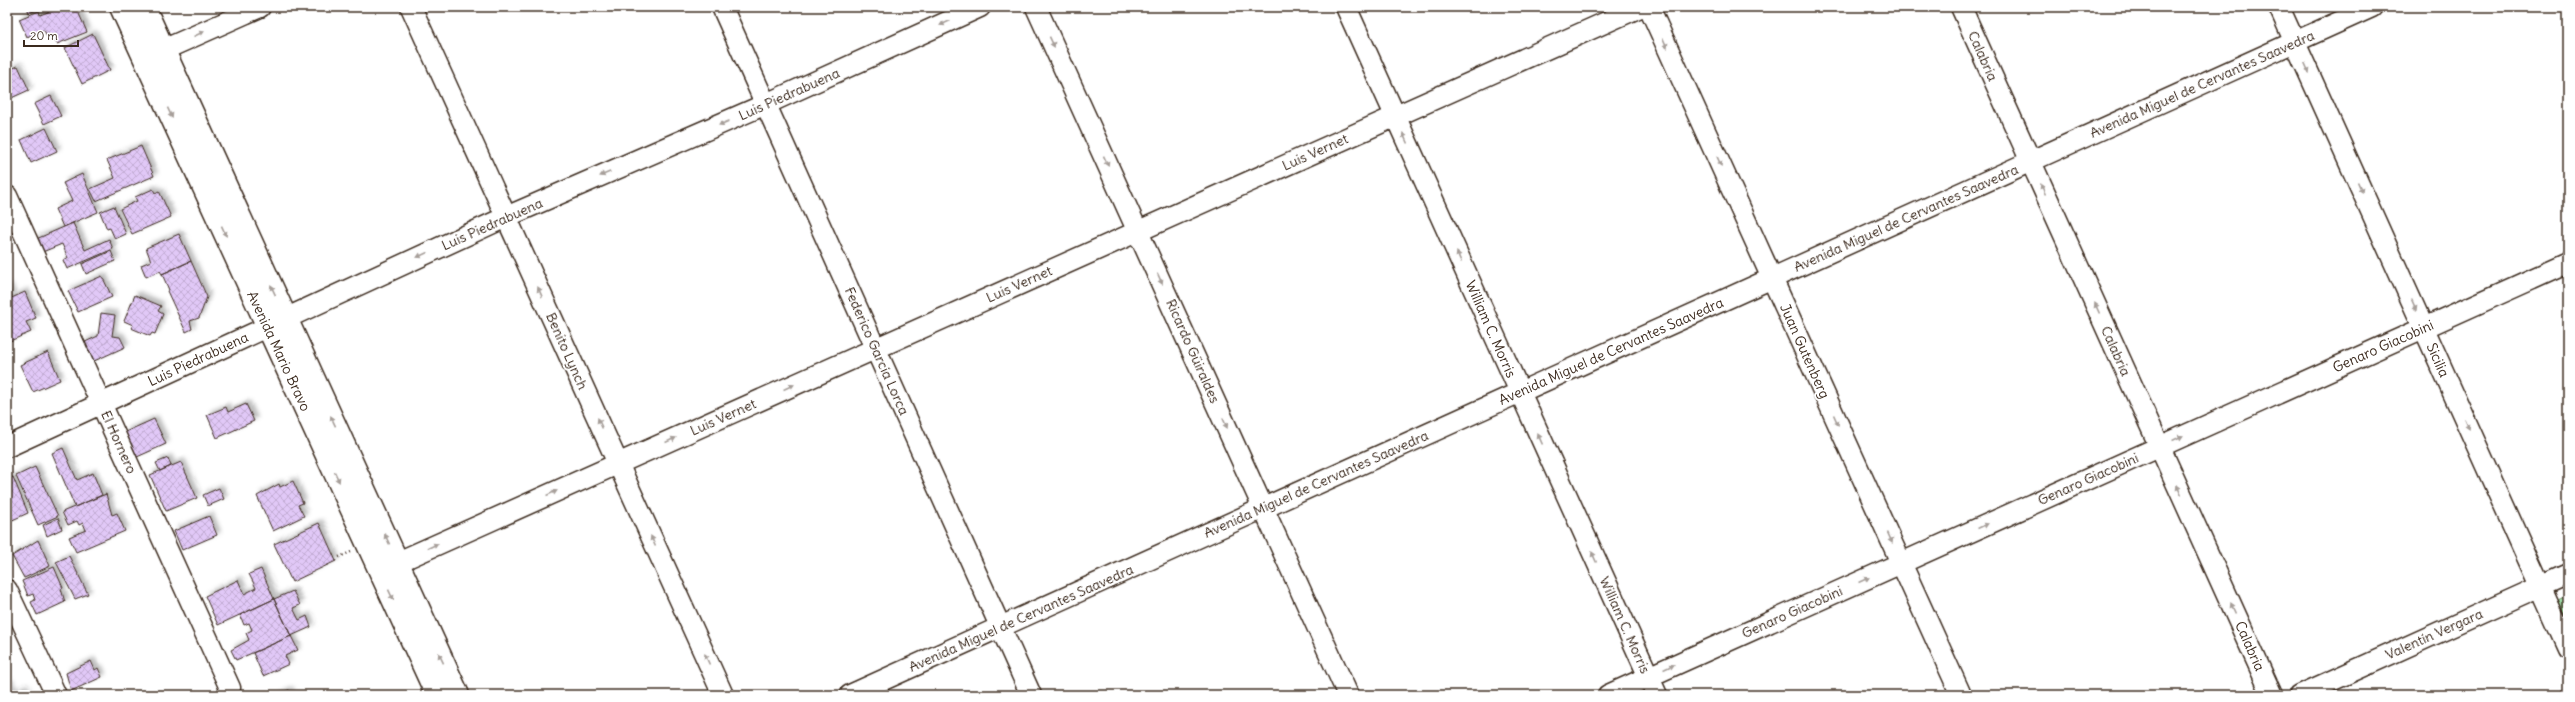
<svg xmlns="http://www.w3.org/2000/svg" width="2575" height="702" font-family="Delius,sans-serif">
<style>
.park{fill:#a7e8b1;stroke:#718968}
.building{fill:url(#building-cross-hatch);stroke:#3b2a1e;filter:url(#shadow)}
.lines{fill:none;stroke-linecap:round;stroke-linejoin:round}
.minor-casing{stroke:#3b2a1e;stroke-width:23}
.major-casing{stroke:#3b2a1e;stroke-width:25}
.path{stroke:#3b2a1e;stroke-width:2.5;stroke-dasharray:1 3;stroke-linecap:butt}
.minor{stroke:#fff;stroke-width:20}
.major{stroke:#fff;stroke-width:22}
.oneway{fill:#a79f9a}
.labels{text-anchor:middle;stroke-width:4;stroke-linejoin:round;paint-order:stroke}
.street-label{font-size:14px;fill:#3b2a1e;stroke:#fff}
</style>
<defs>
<pattern id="building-cross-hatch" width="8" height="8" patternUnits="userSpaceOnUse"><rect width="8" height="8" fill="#e1c8f7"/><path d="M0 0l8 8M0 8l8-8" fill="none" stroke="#c2acd3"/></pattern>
<filter id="shadow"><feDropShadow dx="3.5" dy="-3.5" stdDeviation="2" flood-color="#0004"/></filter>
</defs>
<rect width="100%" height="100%" fill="#fff"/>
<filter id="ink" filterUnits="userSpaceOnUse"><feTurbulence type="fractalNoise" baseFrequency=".025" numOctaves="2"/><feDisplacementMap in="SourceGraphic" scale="8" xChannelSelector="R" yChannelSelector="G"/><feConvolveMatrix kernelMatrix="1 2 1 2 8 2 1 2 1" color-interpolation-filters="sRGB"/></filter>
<g filter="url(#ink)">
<path class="park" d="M2568,595V622L2558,600Z"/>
<path class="building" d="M27,7H44L29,13Z
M61,7H76L87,32L57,44L55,39L49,41L44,30L27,37L19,19L39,11L40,15Z
M93,34L110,70L82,84L65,48Z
M18,66L29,90L7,100V71Z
M51,96L61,116L44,124L34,104Z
M46,128L57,151L31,163L21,140Z
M141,146L154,176L96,201L90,189L115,178L107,160Z
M82,174L98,212L63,227L55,209L72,201L63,183Z
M153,189L155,193L159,191L171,217L132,234L120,209L137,201L135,197Z
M114,206L126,234L115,239L110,228L107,229L100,212Z
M73,223L85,250L109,239L113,249L67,269L63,260L68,258L62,244L40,253L34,240Z
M179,234L191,261L162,274L160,271L146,277L141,265L151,261L146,248Z
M111,251L115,261L86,274L82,264Z
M191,261L207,297L199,318L190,321L192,329L186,332L167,291L169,290L162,274Z
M102,276L112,297L78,312L68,291Z
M8,286L12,296L7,298V287Z
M25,292L36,318L26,322L31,332L10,341L7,335V300Z
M135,295L161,306L158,311L163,314L155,334L152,333L150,336L131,328L133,325L124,321Z
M101,313L115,315L112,336L120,337L125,347L92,362L83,343L98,336Z
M48,352L60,380L33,392L20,365Z
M246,404L254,421L217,438L207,415L226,407L228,412Z
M154,419L166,444L137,457L125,432Z
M63,448L77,480L93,473L102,495L75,507L52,453Z
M168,458L171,466L160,471L156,463Z
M181,462L197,498L166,511L150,475Z
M35,467L58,516L38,525L16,476Z
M13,477L28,513L8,522L7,479Z
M293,481L303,503L298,505L304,516L273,531L257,496L279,484L280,487Z
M219,488L224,499L208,506L203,495Z
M106,494L112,515L117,513L125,531L76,552L69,537L86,530L83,523L79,525L77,521L68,525L62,512Z
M209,516L217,535L182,550L174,531Z
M58,518L62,529L47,536L43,525Z
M319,523L336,561L292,582L274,544Z
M38,540L50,566L24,578L12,556Z
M69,556L88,594L75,599L56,562Z
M54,567L63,588L61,589L65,602L37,615L31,602L35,600L33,594L28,596L22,581Z
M261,569L274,599L218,625L205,596L238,580L244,594L256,588L249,574Z
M293,591L300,605L293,608L299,620L307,616L311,627L291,636L274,599Z
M274,599L291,636L236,660L231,650L249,640L246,633L252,630L249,623L244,625L240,615Z
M291,636L298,650L285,656L289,664L263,676L253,653Z
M91,661L95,670L98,668L102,677L71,691L66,673Z
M8,682L13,693L24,688L27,695H7Z
M289,690L291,695H278Z"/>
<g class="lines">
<defs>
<path id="minor" d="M411,7L723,695
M722,7L1031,695
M1036,7L1348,695
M1346,7L1657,695
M1649,7L1961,695
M1961,7L2272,695
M2279,7L2568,648
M163,50L260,7
M7,196L230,688
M7,447L506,217L766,104L980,7
M398,562L1640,7
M7,590L56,695
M850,695L2372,7
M1608,695L2568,263
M2300,695L2568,574"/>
<path id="major" d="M121,7L437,695
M144,7L458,695"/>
</defs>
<use href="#minor" class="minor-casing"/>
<use href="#major" class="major-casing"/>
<path class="path" d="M339,557L351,552"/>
<use href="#minor" class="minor"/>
<use href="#major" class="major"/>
</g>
<defs><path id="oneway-solid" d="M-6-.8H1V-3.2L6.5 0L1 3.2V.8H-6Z"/></defs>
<g class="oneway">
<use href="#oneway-solid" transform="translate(945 23) rotate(156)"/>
<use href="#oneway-solid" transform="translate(199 34) rotate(-24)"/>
<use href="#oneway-solid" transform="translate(1052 42) rotate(65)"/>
<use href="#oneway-solid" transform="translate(1665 43) rotate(66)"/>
<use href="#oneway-solid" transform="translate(2307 68) rotate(66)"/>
<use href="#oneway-solid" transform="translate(170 113) rotate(65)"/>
<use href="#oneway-solid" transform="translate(724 123) rotate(157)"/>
<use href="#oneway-solid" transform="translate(1405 138) rotate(-114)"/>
<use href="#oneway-solid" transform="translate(1106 161) rotate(65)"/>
<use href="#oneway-solid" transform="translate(1719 161) rotate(66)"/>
<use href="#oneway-solid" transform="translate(605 174) rotate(157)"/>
<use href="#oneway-solid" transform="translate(2360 187) rotate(66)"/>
<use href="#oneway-solid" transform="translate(2043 189) rotate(-114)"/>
<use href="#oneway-solid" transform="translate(224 231) rotate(65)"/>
<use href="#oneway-solid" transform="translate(422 255) rotate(156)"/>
<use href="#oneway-solid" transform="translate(1459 257) rotate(-114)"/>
<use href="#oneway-solid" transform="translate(1160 279) rotate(66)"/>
<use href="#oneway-solid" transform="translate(273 290) rotate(-115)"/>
<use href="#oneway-solid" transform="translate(540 292) rotate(-114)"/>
<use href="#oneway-solid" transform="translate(2414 305) rotate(66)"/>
<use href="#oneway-solid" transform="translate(2097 308) rotate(-114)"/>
<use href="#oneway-solid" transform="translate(789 387) rotate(-24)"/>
<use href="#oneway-solid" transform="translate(1836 420) rotate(66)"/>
<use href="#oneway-solid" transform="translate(333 421) rotate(-115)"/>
<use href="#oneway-solid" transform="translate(600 423) rotate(-114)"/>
<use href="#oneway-solid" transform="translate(1225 423) rotate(66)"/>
<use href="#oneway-solid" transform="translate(2467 424) rotate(66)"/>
<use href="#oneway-solid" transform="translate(2178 438) rotate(-24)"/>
<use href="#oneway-solid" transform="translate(1540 439) rotate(-114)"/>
<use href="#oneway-solid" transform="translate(671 440) rotate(-24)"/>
<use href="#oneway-solid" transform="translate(337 477) rotate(65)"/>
<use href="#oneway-solid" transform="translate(2179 490) rotate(-114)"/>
<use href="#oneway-solid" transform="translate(552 493) rotate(-24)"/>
<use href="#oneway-solid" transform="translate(1983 526) rotate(-24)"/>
<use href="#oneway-solid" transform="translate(1890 538) rotate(66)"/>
<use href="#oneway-solid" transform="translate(387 539) rotate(-115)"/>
<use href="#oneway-solid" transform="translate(653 541) rotate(-114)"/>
<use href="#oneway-solid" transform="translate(433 546) rotate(-24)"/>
<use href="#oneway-solid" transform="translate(1594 557) rotate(-114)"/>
<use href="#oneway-solid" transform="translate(1864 580) rotate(-24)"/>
<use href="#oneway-solid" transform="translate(391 595) rotate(65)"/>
<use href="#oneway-solid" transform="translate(2233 608) rotate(-114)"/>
<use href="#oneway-solid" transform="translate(441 658) rotate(-115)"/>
<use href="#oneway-solid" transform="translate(707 659) rotate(-114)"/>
<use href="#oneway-solid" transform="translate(1669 667) rotate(-24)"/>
</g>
</g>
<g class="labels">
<g class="street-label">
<text transform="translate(1983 56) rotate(66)" y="5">Calabria</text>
<text transform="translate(2202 84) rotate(-24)" y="5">Avenida Miguel de Cervantes Saavedra</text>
<text transform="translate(789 94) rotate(-24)" y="5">Luis Piedrabuena</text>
<text transform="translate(1315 152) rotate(-24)" y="5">Luis Vernet</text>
<text transform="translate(1906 218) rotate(-24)" y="5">Avenida Miguel de Cervantes Saavedra</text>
<text transform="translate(492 224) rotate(-24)" y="5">Luis Piedrabuena</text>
<text transform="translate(1019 284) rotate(-24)" y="5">Luis Vernet</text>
<text transform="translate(1491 329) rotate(66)" y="5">William C. Morris</text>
<text transform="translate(2383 346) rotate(-24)" y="5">Genaro Giacobini</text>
<text transform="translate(279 351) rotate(65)" y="5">Avenida Mario Bravo</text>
<text transform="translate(567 351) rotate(66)" y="5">Benito Lynch</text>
<text transform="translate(877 351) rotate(66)" y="5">Federico García Lorca</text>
<text transform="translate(1193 351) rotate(66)" y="5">Ricardo Güiraldes</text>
<text transform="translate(1611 351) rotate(-24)" y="5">Avenida Miguel de Cervantes Saavedra</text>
<text transform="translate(1805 351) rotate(66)" y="5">Juan Gutenberg</text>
<text transform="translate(2116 351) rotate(66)" y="5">Calabria</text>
<text transform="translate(198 359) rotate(-25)" y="5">Luis Piedrabuena</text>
<text transform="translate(2438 360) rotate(66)" y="5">Sicilia</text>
<text transform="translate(723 417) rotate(-24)" y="5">Luis Vernet</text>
<text transform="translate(119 442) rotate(66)" y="5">El Hornero</text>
<text transform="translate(2088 479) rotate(-24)" y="5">Genaro Giacobini</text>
<text transform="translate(1316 484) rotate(-24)" y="5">Avenida Miguel de Cervantes Saavedra</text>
<text transform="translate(1792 612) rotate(-24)" y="5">Genaro Giacobini</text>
<text transform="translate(1021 618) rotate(-24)" y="5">Avenida Miguel de Cervantes Saavedra</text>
<text transform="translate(1625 625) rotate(66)" y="5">William C. Morris</text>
<text transform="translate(2434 634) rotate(-24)" y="5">Valentín Vergara</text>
<text transform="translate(2250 646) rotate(66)" y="5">Calabria</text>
</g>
</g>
<rect width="2575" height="702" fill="none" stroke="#fff" stroke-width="24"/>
<rect x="12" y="12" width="2551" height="678" fill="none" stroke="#3b2a1e" stroke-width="1.5" filter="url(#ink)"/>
<path d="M24 40v6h54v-6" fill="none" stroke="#3b2a1e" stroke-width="2"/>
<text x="30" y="40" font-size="12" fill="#3b2a1e" stroke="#ffffff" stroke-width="3" paint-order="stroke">20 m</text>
</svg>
